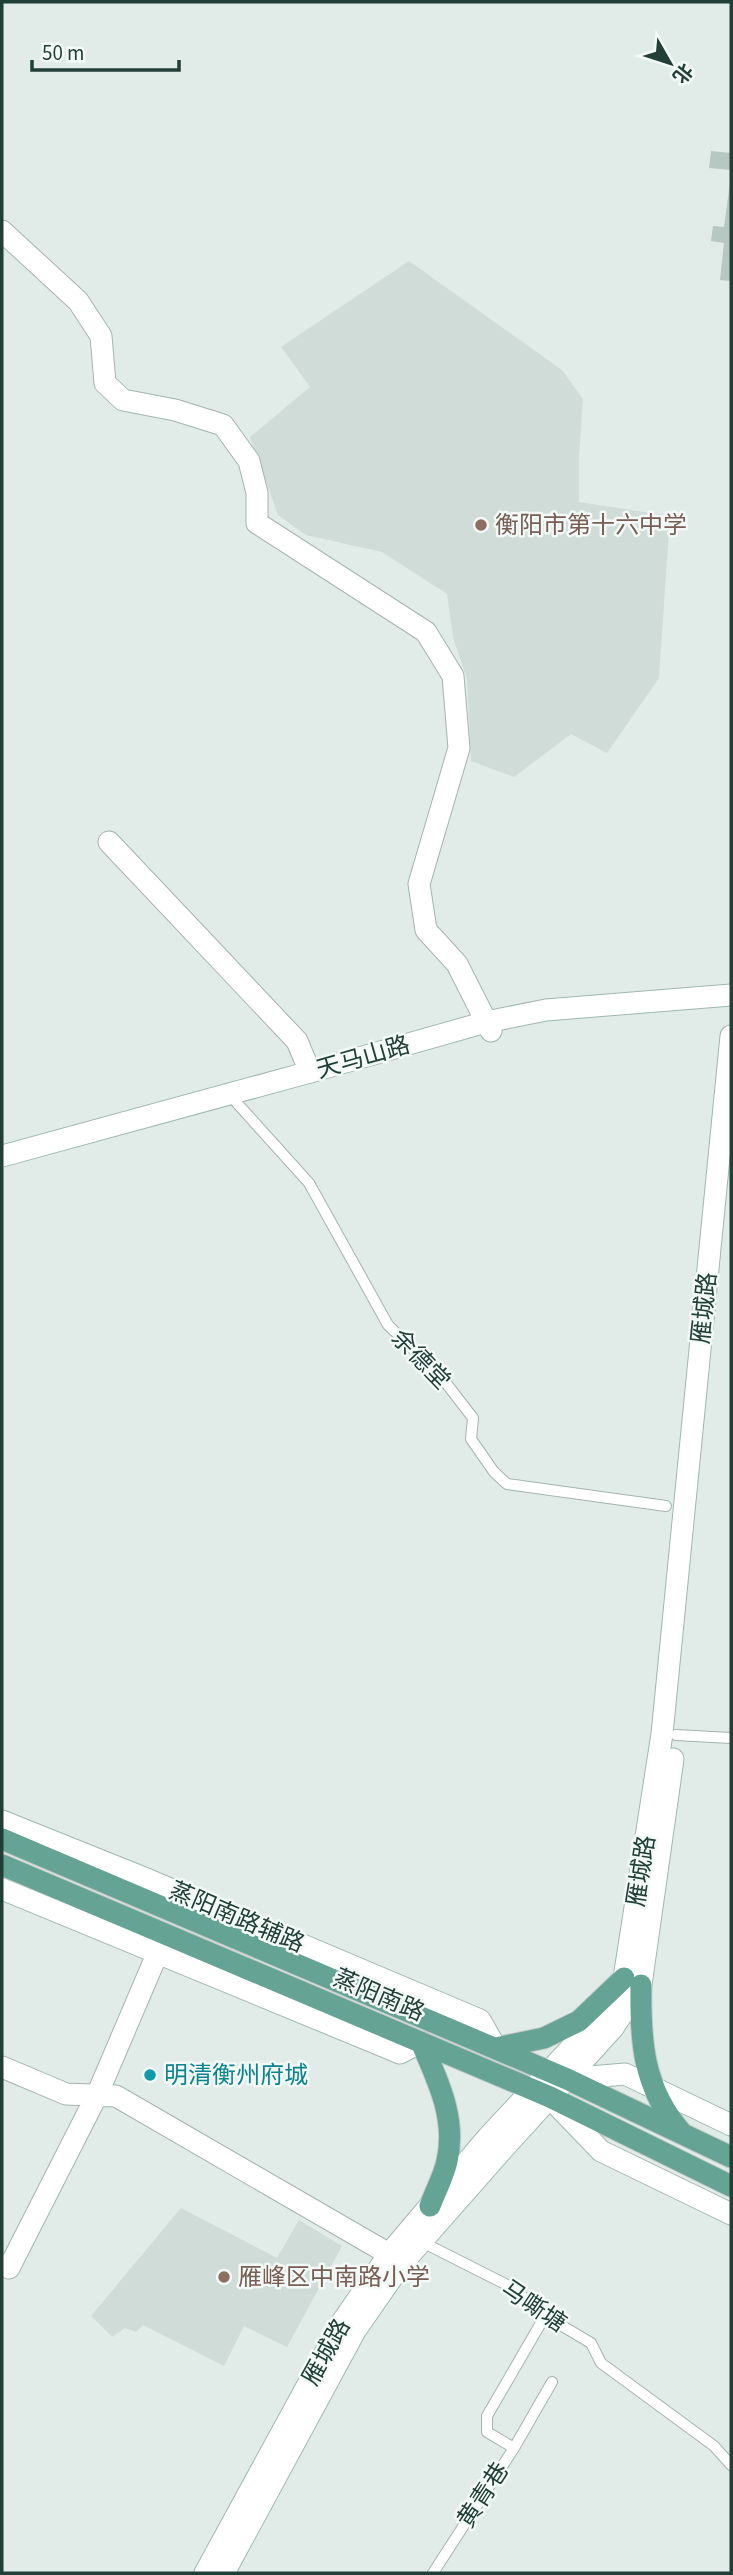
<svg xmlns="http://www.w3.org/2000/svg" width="733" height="2575" font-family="'Source Sans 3','Noto Sans SC',sans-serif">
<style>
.built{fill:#d0dcd7}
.building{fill:#b7c7c1}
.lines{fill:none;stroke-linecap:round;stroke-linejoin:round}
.lane-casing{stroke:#a4b4af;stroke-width:12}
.street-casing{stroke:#a4b4af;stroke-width:23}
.secondary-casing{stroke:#9fb8b0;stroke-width:23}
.primary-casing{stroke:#c1c9c7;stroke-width:23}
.lane{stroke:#fff;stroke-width:10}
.street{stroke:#fff;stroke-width:21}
.secondary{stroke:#fff;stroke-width:21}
.primary{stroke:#65a394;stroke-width:21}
.education-dot{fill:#8d6e63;stroke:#f2f9f6;stroke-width:2.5}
.culture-dot{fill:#0f9aa8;stroke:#f2f9f6;stroke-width:2.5}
.labels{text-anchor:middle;stroke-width:5;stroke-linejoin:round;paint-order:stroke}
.education-label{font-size:24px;fill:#785e54;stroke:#f2f9f6;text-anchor:start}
.street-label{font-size:24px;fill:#213e37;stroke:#f2f9f6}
.culture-label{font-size:24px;fill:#0d838f;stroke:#f2f9f6;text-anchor:start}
</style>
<rect width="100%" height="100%" fill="#e1ece8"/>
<path class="built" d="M409,261L562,370L583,399L579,455V502L670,516L659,678L607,753L571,734L514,777L471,761L467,679L453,637L447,594L382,552L306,535L278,515L250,437L310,387L281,347Z
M181,2208L277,2258L299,2220L342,2246L287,2347L244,2326L224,2366L143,2325L136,2332L125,2328L112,2337L91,2316Z"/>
<path class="building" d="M711,151L731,153V170L709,168Z
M730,183H731V281L720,280L724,243L711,241L713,226L724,227Z"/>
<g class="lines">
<defs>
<path id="lane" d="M236,1102L309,1183L388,1325L439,1374L473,1418L471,1439L494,1472L507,1484L666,1506
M676,1735L731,1738
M422,2242L517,2290L532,2308L591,2343L601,2363L714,2446L731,2465
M514,2448L552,2382
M433,2573L514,2448L487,2432V2416L545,2316"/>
<path id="street" d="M2,231L78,301L101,336L105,383L123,400L175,410L223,425L249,461L257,493V523L426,632L453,676L459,748L419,884L426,930L457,964L491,1031
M109,842L297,1041L310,1072
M2,2067L66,2094L116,2096L389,2254
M2,2265L9,2268L97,2095L164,1938"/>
<path id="secondary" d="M2,1156L310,1072L486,1022L546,1010L731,995
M2,1821L144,1878L480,2020L496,2048
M2,1889L400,2053L421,2042
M567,2079L625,2074L731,2125
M551,2099L601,2151L731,2214
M205,2573L342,2322L389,2254L488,2137L598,2019L624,1978L662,1734L731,1036
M224,2573L355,2331L400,2266L504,2148L613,2028L641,1985L673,1759"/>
<path id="primary" d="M2,1839L567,2079L731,2157
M2,1865L550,2097L731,2186
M641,1985C640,2042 643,2087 681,2132
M421,2042C437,2079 457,2118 447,2161C444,2176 435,2192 430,2206
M496,2048L544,2038L579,2021L624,1978"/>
</defs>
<use href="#lane" class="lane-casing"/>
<use href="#street" class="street-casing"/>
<use href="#secondary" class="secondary-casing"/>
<use href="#primary" class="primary-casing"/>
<use href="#lane" class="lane"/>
<use href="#street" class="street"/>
<use href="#secondary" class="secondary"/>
<use href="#primary" class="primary"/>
</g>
<g class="education-dot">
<circle cx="481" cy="525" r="7"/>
<circle cx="224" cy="2277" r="7"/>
</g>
<circle class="culture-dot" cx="150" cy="2075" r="7"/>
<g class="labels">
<g class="education-label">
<text x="495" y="533">衡阳市第十六中学</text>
<text x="238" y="2285">雁峰区中南路小学</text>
</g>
<g class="street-label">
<text transform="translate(363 1057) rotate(-16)" y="8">天马山路</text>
<text transform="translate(704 1308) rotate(-84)" y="8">雁城路</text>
<text transform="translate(421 1359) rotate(46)" y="8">余德堂</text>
<text transform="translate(641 1871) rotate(-81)" y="8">雁城路</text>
<text transform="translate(237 1917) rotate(23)" y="8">蒸阳南路辅路</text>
<text transform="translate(379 1995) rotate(23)" y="8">蒸阳南路</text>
<text transform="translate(534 2306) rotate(34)" y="8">马嘶塘</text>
<text transform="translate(326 2352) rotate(-61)" y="8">雁城路</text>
<text transform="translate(483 2495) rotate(-57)" y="8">黄青巷</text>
</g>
<g class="culture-label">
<text x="164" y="2083">明清衡州府城</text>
</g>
</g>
<rect width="733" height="2575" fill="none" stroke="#213e37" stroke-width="7"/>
<g transform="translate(670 63) rotate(129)" stroke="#f2f9f6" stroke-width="5" paint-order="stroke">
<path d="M0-5L12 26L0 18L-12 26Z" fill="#213e37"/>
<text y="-10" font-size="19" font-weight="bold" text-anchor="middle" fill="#213e37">北</text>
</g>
<path d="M32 60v10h147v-10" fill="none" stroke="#213e37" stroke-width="3.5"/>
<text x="42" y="60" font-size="21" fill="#213e37" stroke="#f2f9f6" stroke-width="5" paint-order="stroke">50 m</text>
</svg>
